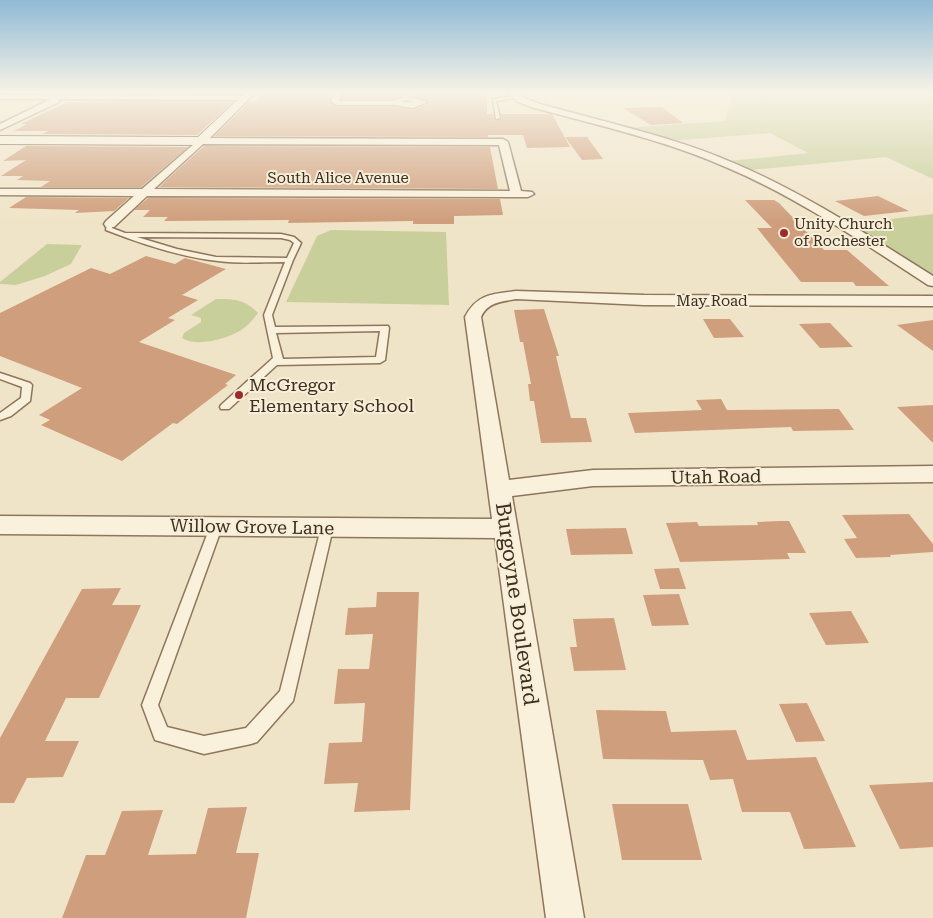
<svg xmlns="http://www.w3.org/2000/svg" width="933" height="918" font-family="'Roboto Serif',serif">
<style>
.green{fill:#c9cf9b}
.cemetery{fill:#bfc49a}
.building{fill:#cf9f7d}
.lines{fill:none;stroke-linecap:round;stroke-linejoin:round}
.lane-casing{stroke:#8d765c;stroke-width:3}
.street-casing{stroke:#8d765c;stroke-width:3}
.secondary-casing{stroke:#6f573f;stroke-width:2}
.lane{fill:#faf1dc;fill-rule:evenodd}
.street{fill:#faf1dc;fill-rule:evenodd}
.secondary{fill:#faf1dc;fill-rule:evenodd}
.poi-dot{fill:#9e2a2b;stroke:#f7eed8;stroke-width:2}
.labels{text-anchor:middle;stroke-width:4;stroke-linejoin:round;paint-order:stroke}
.far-street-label{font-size:15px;fill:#3d2e20;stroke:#f7eed8}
.far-poi-label{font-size:15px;fill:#3d2e20;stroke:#f7eed8;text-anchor:start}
.poi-label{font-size:18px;fill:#3d2e20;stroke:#f7eed8;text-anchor:start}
.street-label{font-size:18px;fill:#3d2e20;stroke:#f7eed8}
.near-street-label{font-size:21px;fill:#3d2e20;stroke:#f7eed8}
</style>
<rect width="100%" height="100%" fill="#f0e4c8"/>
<path class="green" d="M732,92H933V179L886,157L752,170L729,161L808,153L770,133L670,141L625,128L725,121Z
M933,214V275L849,224Z
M331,230L446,232L449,305L286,302L317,236Z
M47,244L82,245L71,264L45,276L16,285L0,284V282Z
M216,299C235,299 244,299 258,313C254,318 250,324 244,328C231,338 197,348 182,338L184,333L201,322V318L191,315Z"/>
<path class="cemetery" d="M0,92H243L240,95H0Z"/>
<path class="building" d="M265,92H334L329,101L336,107H394L413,110L428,104L429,101L407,94L391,99H342L345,92H487V114H493L495,121L502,119L501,114H552L570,147L527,148L523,135H488V137L214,136L250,101H257Z
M67,102L137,101L233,102L197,135L42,134L48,131H14L27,124H21Z
M662,107L683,123L651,125L623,108Z
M565,137H587L603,159L582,160Z
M26,146L188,147L141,187H41L50,181L17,180L23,176H1L26,160L3,161Z
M204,146L490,147L498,189L159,187Z
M878,196L909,211L864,216L835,201Z
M26,197L129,198L114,211L75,213L79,210L9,208Z
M148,198L500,199L503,215L454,216V224H413V221L288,223L289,220L164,221L168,217H143L150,210H134Z
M745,200H774L779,203L824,250H847L889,286H856L853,282H801L757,228H772Z
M146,256L175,264L185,258L226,269L182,295L198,300L168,318L175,320L139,342L236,375L225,384L228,385L177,424L173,423L122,461L41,425L50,420L39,415L82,388L0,356V313L91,268L110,274Z
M544,309L559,356H556L571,418H586L592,442L541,443L534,401H530L528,384H531L523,342H520L514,310Z
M703,319H730L744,337L714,338Z
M933,320V351L897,325Z
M830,323L853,347L820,348L799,324Z
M721,399L727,410L839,409L854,430L793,431L791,427L635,433L628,413L702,410L696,400Z
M933,405V443L897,407Z
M909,514L933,544V552L890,555L891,557L856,558L844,539L857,538L842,515Z
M780,521H789L806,553H787L790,559L680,562L666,523L697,522L699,526L758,525L757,522Z
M626,528L633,554L571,555L566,529Z
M679,568L686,589H660L654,569Z
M121,588L112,605H141L99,698H66L45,741H79L63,777L27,778L14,803H0V738L82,589Z
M377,592H419L410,810L354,812L358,783L324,784L329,743L362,742L365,703L334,704L338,669H369L373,634L345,635L348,608L376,607Z
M679,594L689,625L652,626L643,595Z
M851,611L869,643L826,645L809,613Z
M614,618L626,670L574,671L570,647H577L573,619Z
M807,703L825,741L796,742L779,704Z
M596,710L666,711L671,732L736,730L747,760L816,757L856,847L804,849L790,812H742L733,779L710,780L703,760L603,759Z
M933,782V847L900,849L869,785Z
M612,804H688L702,860H622Z
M247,807L236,853H259L246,918H62L86,855H105L122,811L163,810L148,855L196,854L208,808Z"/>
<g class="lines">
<defs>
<path id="lane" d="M516,96L515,98L496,101L500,118L496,119L493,99Z
M110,222L113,224L112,228L125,233L281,234L294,237L301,243L293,260L272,315L275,327L388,326L389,328L385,360L380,363L277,365L229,409H221L220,407L221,405L273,358L264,315L285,262C262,262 240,264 218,261C180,257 142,244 106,230L107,224ZM137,237L281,238L290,240L294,243L287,258L216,257L177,249ZM380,331L376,357L283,359L276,333Z
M0,373L30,383L32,385L30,401L11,416L0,420V413L21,398L22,387L0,379Z
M216,522L220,523L222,527L158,705L167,727L204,736L246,728L280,691L321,528L323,524L327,523L331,524L333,528L293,701L257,742L251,744L204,754L155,740L142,705L210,527L212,523Z"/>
<path id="street" d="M336,92H343L339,101H391L406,96L427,102L413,108L394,105H336L331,101ZM406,100L415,102H401Z
M507,92H515L522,97L537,103C603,122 672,136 736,164C806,194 869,236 933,276V286L928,285C863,243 799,198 728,168C665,140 597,125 531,107L516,101Z
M0,95L245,96L249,98L245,100L59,99V102L0,130V124L51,99H0Z
M201,138L503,139L508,142L521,191L532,192L534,194L528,197L147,196L114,227H106L104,224L106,221L134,196L0,195V189H142ZM203,144L499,145L510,191L154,189Z
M516,291L644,295L933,296V306L644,305L516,299C501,302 488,302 481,317L509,480L593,470L933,466V482L593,486L512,496L584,918H546L495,538L0,534V516L492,519L465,317C477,294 492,294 516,291Z"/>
<path id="secondary" d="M246,92H256L205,143L201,145L0,144V136L198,137Z"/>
</defs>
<use href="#lane" class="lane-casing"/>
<use href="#street" class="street-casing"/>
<use href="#secondary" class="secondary-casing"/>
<use href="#lane" class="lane"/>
<use href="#street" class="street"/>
<use href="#secondary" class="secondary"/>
</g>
<linearGradient id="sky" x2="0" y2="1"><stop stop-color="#8fbad6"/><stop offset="0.42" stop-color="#f8f3e6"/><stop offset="1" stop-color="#f8f3e6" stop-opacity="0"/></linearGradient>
<rect width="933" height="220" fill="url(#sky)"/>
<g class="poi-dot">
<circle cx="784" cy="233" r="5"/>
<circle cx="239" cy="395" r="5"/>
</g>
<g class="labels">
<g class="far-street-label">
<text x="338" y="183">South Alice Avenue</text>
<text x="712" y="306">May Road</text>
</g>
<g class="far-poi-label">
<text x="794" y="229">Unity Church<tspan x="794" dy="17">of Rochester</tspan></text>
</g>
<g class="poi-label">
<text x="249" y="391">McGregor<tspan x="249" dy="21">Elementary School</tspan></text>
</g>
<g class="street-label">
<text transform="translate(716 477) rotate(-1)" y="6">Utah Road</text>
<text transform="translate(252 527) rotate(1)" y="6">Willow Grove Lane</text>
</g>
<g class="near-street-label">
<text transform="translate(517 604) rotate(82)" y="7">Burgoyne Boulevard</text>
</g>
</g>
</svg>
